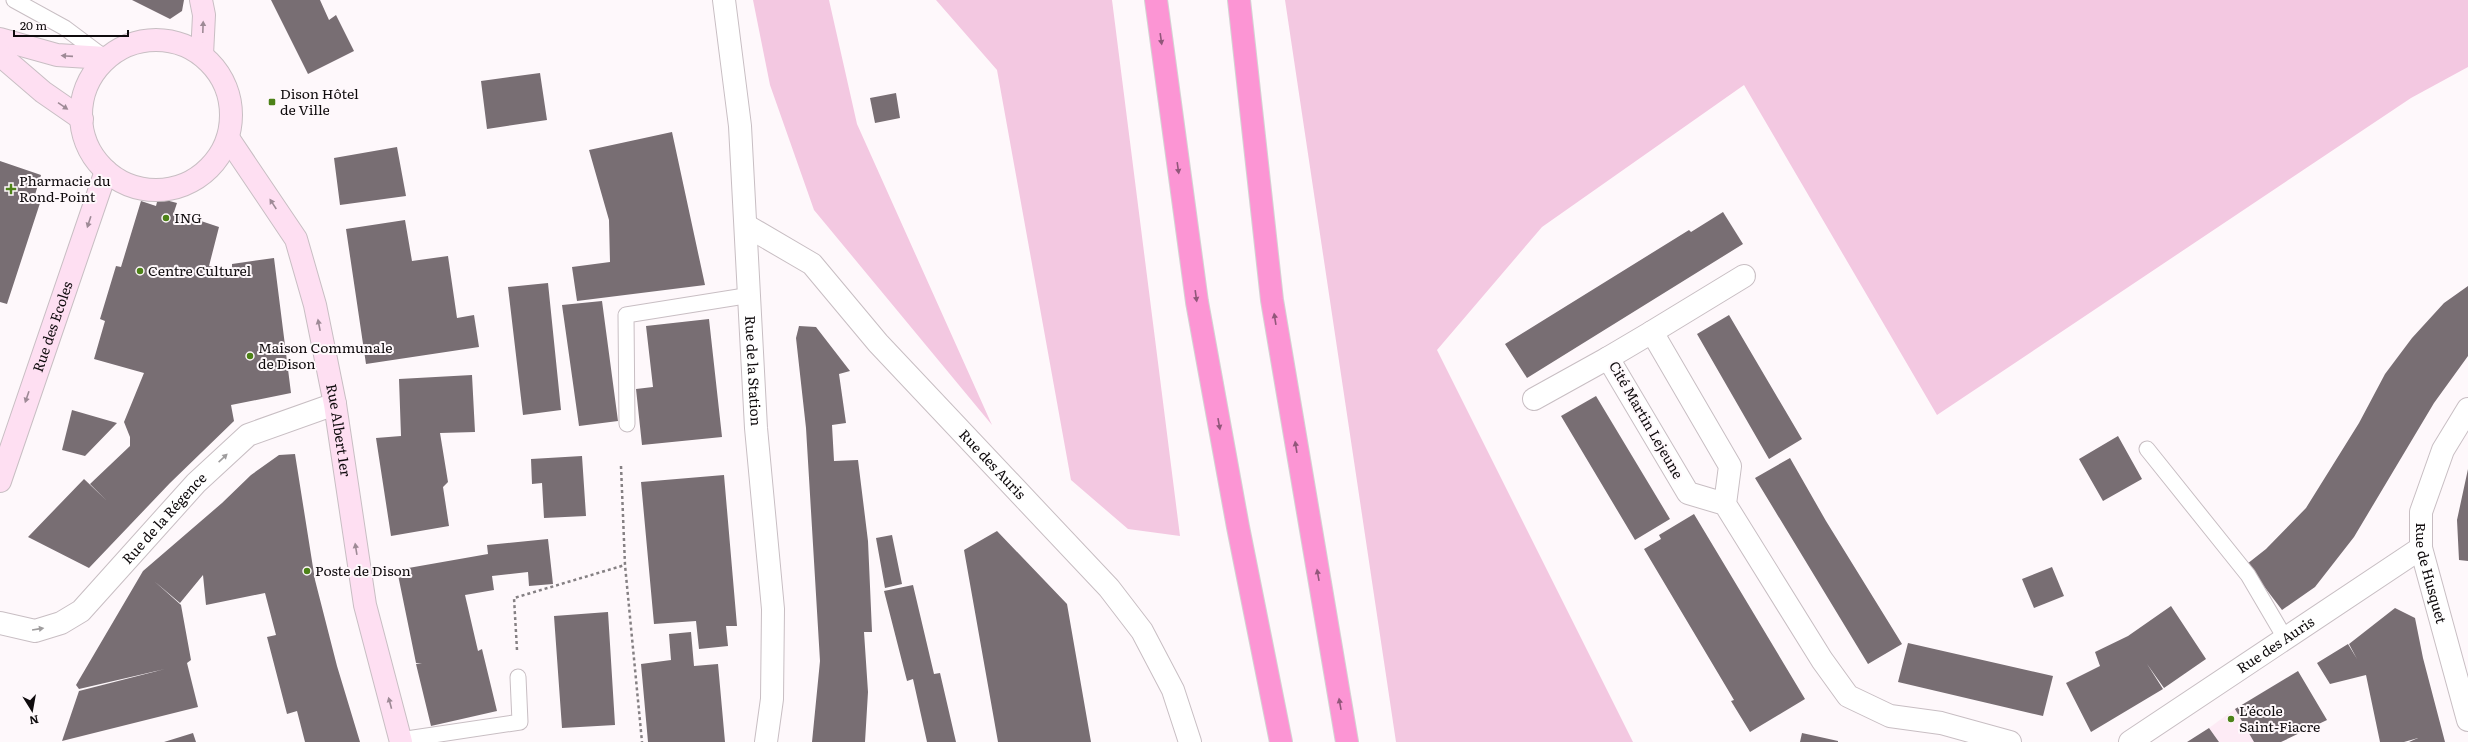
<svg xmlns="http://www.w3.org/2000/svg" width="2468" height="742" font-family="Literata,serif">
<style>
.built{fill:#fdebf5}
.green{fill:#f3c8e1}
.building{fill:#786e73}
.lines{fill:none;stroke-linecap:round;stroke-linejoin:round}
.service-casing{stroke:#c8bec3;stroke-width:17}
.minor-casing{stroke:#c8bec3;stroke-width:24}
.tertiary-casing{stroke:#c8bec3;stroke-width:24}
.secondary-casing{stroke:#c8bec3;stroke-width:24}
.motorway-casing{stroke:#d4d3d3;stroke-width:24}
.path{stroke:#858083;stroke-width:2.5;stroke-dasharray:3 3;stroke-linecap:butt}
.service{stroke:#fff;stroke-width:15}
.minor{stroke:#fff;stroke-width:22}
.tertiary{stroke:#fff;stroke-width:22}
.secondary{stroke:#fedff2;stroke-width:22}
.motorway{stroke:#fc95d4;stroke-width:22}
.oneway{fill:#9e8a96}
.oneway2{fill:#91577a}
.oneway3{fill:#9f9d9e}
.poi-dot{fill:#4d8218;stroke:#fef8fb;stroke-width:1.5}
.labels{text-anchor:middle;stroke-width:4;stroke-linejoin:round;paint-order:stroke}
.poi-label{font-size:14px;fill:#0f0b0d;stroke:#fef8fb;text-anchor:start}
.street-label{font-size:14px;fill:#0f0b0d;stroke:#fef8fb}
</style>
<rect width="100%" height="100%" fill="#fef8fb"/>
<path class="built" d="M2235,709L2254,742H2219L2209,728Z"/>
<path class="green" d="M753,0H829L857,124L992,425L814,210L770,85Z
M936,0H1112L1180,536L1128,529L1071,480L997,70Z
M1285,0H2468V67L2411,98L1937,415L1744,85L1542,227L1437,350L1633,742H1396Z"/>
<path class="building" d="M132,0H184L182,11L170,19Z
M271,0H320L329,20L336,15L354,51L308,74Z
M540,73L547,120L487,129L481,81Z
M896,93L900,118L875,123L870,98Z
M672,132L705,285L577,301L572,267L610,262L609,220L589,150Z
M397,147L406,196L340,205L334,158Z
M0,161L41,175L34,198L41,200L7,304L0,302Z
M158,198L177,203L174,212L219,227L209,266L232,273V264L274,258L291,393L231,405L234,421L170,483L89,568L28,537L84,479L106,500L90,484L130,446V437L124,422L144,373L94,359L105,321L100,319L116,266L121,267L141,201L156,206Z
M1723,212L1743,244L1527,378L1505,344L1689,230L1691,232Z
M405,220L412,261L448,256L457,318L474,315L479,347L366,364L346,229Z
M548,283L561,410L523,415L508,287Z
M2468,286V356L2434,403L2354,537L2315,587L2282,610L2247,564L2266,549L2306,508L2359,423L2385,374L2412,338L2444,303Z
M602,301L618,421L579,426L562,305Z
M1729,315L1802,439L1769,459L1697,334Z
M709,319L722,437L642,445L636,389L653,387L646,326Z
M799,326L816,327L850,371L839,374L846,423L832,425L834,461L858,460L868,541L872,632H864L868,692L865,742H812L820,661L806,428L796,338Z
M472,375L475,432L440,433L448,482L443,487L449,526L391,536L376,438L401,436L399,379Z
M1596,396L1670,519L1635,540L1561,416Z
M72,410L117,423L85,456L62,450Z
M2118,436L2142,479L2103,501L2079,459Z
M295,454L315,580L337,666L360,742H305L297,711L287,714L267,637L276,635L265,593L206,605L203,575L180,603L154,581L181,605L191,660L187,663L198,707L62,741L79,691L165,669L79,689L76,685L143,571L222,503L251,475L279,455Z
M582,456L586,516L544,518L542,483L532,484L531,459Z
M1790,458L1826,521L1902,644L1868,664L1755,478Z
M2468,469V561L2459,560L2457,520Z
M724,475L737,626H726L728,646L699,649L696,621L654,624L641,482Z
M1694,514L1805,699L1750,732L1731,701L1734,700L1644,549L1661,539L1659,535Z
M997,531L1067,604L1091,742H998L964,550Z
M892,535L902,584L885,588L876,538Z
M548,539L553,584L529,586L528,572L492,576L494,590L465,595L478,651L482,649L497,711L431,726L416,664L422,663H416L397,570L488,554L487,545Z
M2052,567L2064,596L2034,608L2022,579Z
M913,585L934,674L940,673L956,742H927L913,679L907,681L884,591Z
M2171,606L2206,659L2164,688L2147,664L2163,689L2091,732L2066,683L2100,666L2095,652L2128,636Z
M2395,608L2415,618L2423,658L2445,742H2409L2418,738L2404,742H2380L2366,675L2330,684L2317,663L2348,644L2357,659L2349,644Z
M608,612L615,725L562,728L554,616Z
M691,632L694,666L718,664L725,742H648L641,664L671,660L669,634Z
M1908,643L2053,676L2043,716L1898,682Z
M2298,671L2327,720L2281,742H2254L2235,709Z
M2209,728L2219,742H2187Z
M193,733L196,742H164Z
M1802,733L1838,741V742H1800Z"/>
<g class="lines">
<defs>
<path id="service" d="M14,0L65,28L105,58
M627,424L626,315L751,295
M2147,449L2248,575L2285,638
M400,740L520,722L518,677"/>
<g id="minor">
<path id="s1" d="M747,226L812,264L878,343L1109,588L1142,631L1173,690L1190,742"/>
<path d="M1652,332L1744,276"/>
<path d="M1534,399L1608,358"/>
<path id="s2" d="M2468,409L2443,450L2421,512V548L2468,720"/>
<path d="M1725,504L1688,493L1608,358L1652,332L1730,466L1725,504L1822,660L1848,696L1890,716L1941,723L2010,742"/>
<path id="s3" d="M0,623L35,631L61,623L81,611L196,483L248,435L335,404"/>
<path id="s4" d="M2130,742L2421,548"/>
</g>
<g id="tertiary">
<path id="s5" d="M724,0L740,126L756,428L773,609L772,699L766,742"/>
</g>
<g id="secondary">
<path d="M201,0L204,15L202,55"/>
<path d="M0,39L57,55L105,58"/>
<circle cx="156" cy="115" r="75"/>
<path d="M0,55L43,92L82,119"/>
<path id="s6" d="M228,138L296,239L315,305L335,404L365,605L401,742"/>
<path id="s7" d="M0,481L106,171"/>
</g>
<path id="motorway" d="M1156,0L1197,302L1238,527L1281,742
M1239,0L1272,300L1347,742"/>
</defs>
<use href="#service" class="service-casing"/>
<use href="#minor" class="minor-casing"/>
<use href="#tertiary" class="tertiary-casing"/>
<use href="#secondary" class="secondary-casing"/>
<use href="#motorway" class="motorway-casing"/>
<path class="path" d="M621,466L625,565L642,742
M517,650L514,598L625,565"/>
<use href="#service" class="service"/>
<use href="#minor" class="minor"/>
<use href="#tertiary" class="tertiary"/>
<use href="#secondary" class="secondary"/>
<use href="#motorway" class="motorway"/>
</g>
<defs><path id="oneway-solid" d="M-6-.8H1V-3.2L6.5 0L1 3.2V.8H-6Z"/></defs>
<g class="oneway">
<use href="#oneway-solid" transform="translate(203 27) rotate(-88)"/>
<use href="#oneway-solid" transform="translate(67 56) rotate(-176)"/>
<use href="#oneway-solid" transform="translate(63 106) rotate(34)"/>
<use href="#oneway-solid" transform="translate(273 204) rotate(-123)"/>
<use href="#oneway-solid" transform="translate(89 222) rotate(108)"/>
<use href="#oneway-solid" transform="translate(319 325) rotate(-101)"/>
<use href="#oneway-solid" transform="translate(27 397) rotate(109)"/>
<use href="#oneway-solid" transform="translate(356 549) rotate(-99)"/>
<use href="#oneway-solid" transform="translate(390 703) rotate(-105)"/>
</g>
<g class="oneway2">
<use href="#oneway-solid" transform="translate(1161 39) rotate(82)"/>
<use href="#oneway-solid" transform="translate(1178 168) rotate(82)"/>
<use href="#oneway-solid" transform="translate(1196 296) rotate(82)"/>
<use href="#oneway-solid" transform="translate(1275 319) rotate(-99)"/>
<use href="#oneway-solid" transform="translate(1219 424) rotate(80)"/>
<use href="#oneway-solid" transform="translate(1296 447) rotate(-99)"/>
<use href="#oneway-solid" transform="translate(1318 575) rotate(-100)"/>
<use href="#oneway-solid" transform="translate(1340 704) rotate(-100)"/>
</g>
<g class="oneway3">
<use href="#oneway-solid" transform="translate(223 458) rotate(-43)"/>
<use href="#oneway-solid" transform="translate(38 629) rotate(-9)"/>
</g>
<g class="poi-dot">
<rect x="268" y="98" width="8" height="8" rx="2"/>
<path d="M9 183h4v4h4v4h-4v4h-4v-4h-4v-4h4z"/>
<circle cx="166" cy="218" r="4"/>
<circle cx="140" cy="271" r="4"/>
<circle cx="250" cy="356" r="4"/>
<circle cx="307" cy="571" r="4"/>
<circle cx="2231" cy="719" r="4"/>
</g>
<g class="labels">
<g class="poi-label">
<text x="280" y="99">Dison Hôtel<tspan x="280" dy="16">de Ville</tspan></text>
<text x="19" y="186">Pharmacie du<tspan x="19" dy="16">Rond-Point</tspan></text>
<text x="174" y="223">ING</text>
<text x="148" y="276">Centre Culturel</text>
<text x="258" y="353">Maison Communale<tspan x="258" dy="16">de Dison</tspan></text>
<text x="315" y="576">Poste de Dison</text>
<text x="2239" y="716">L’école<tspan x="2239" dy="16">Saint-Fiacre</tspan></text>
</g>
<g class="street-label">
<text dy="5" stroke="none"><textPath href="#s7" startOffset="163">Rue des Ecoles</textPath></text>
<text dy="5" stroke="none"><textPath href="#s5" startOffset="372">Rue de la Station</textPath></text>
<text transform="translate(1646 420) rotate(60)" y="5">Cité Martin Lejeune</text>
<text dy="5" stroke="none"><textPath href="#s6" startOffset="318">Rue Albert 1er</textPath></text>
<text dy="5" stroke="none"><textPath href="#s1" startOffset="345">Rue des Auris</textPath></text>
<text dy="5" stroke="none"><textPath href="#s3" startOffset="211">Rue de la Régence</textPath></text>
<text dy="5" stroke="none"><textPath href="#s2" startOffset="176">Rue de Husquet</textPath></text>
<text dy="5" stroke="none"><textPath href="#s4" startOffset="175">Rue des Auris</textPath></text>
</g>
</g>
<g transform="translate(32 710) rotate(169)" stroke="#fef8fb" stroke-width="3" paint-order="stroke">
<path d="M0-3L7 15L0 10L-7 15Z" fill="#0f0b0d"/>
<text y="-6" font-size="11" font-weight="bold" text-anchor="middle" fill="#0f0b0d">N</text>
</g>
<path d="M14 30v6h114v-6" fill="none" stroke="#0f0b0d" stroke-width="2"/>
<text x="20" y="30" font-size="12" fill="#0f0b0d" stroke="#fef8fb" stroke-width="3" paint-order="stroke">20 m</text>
</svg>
